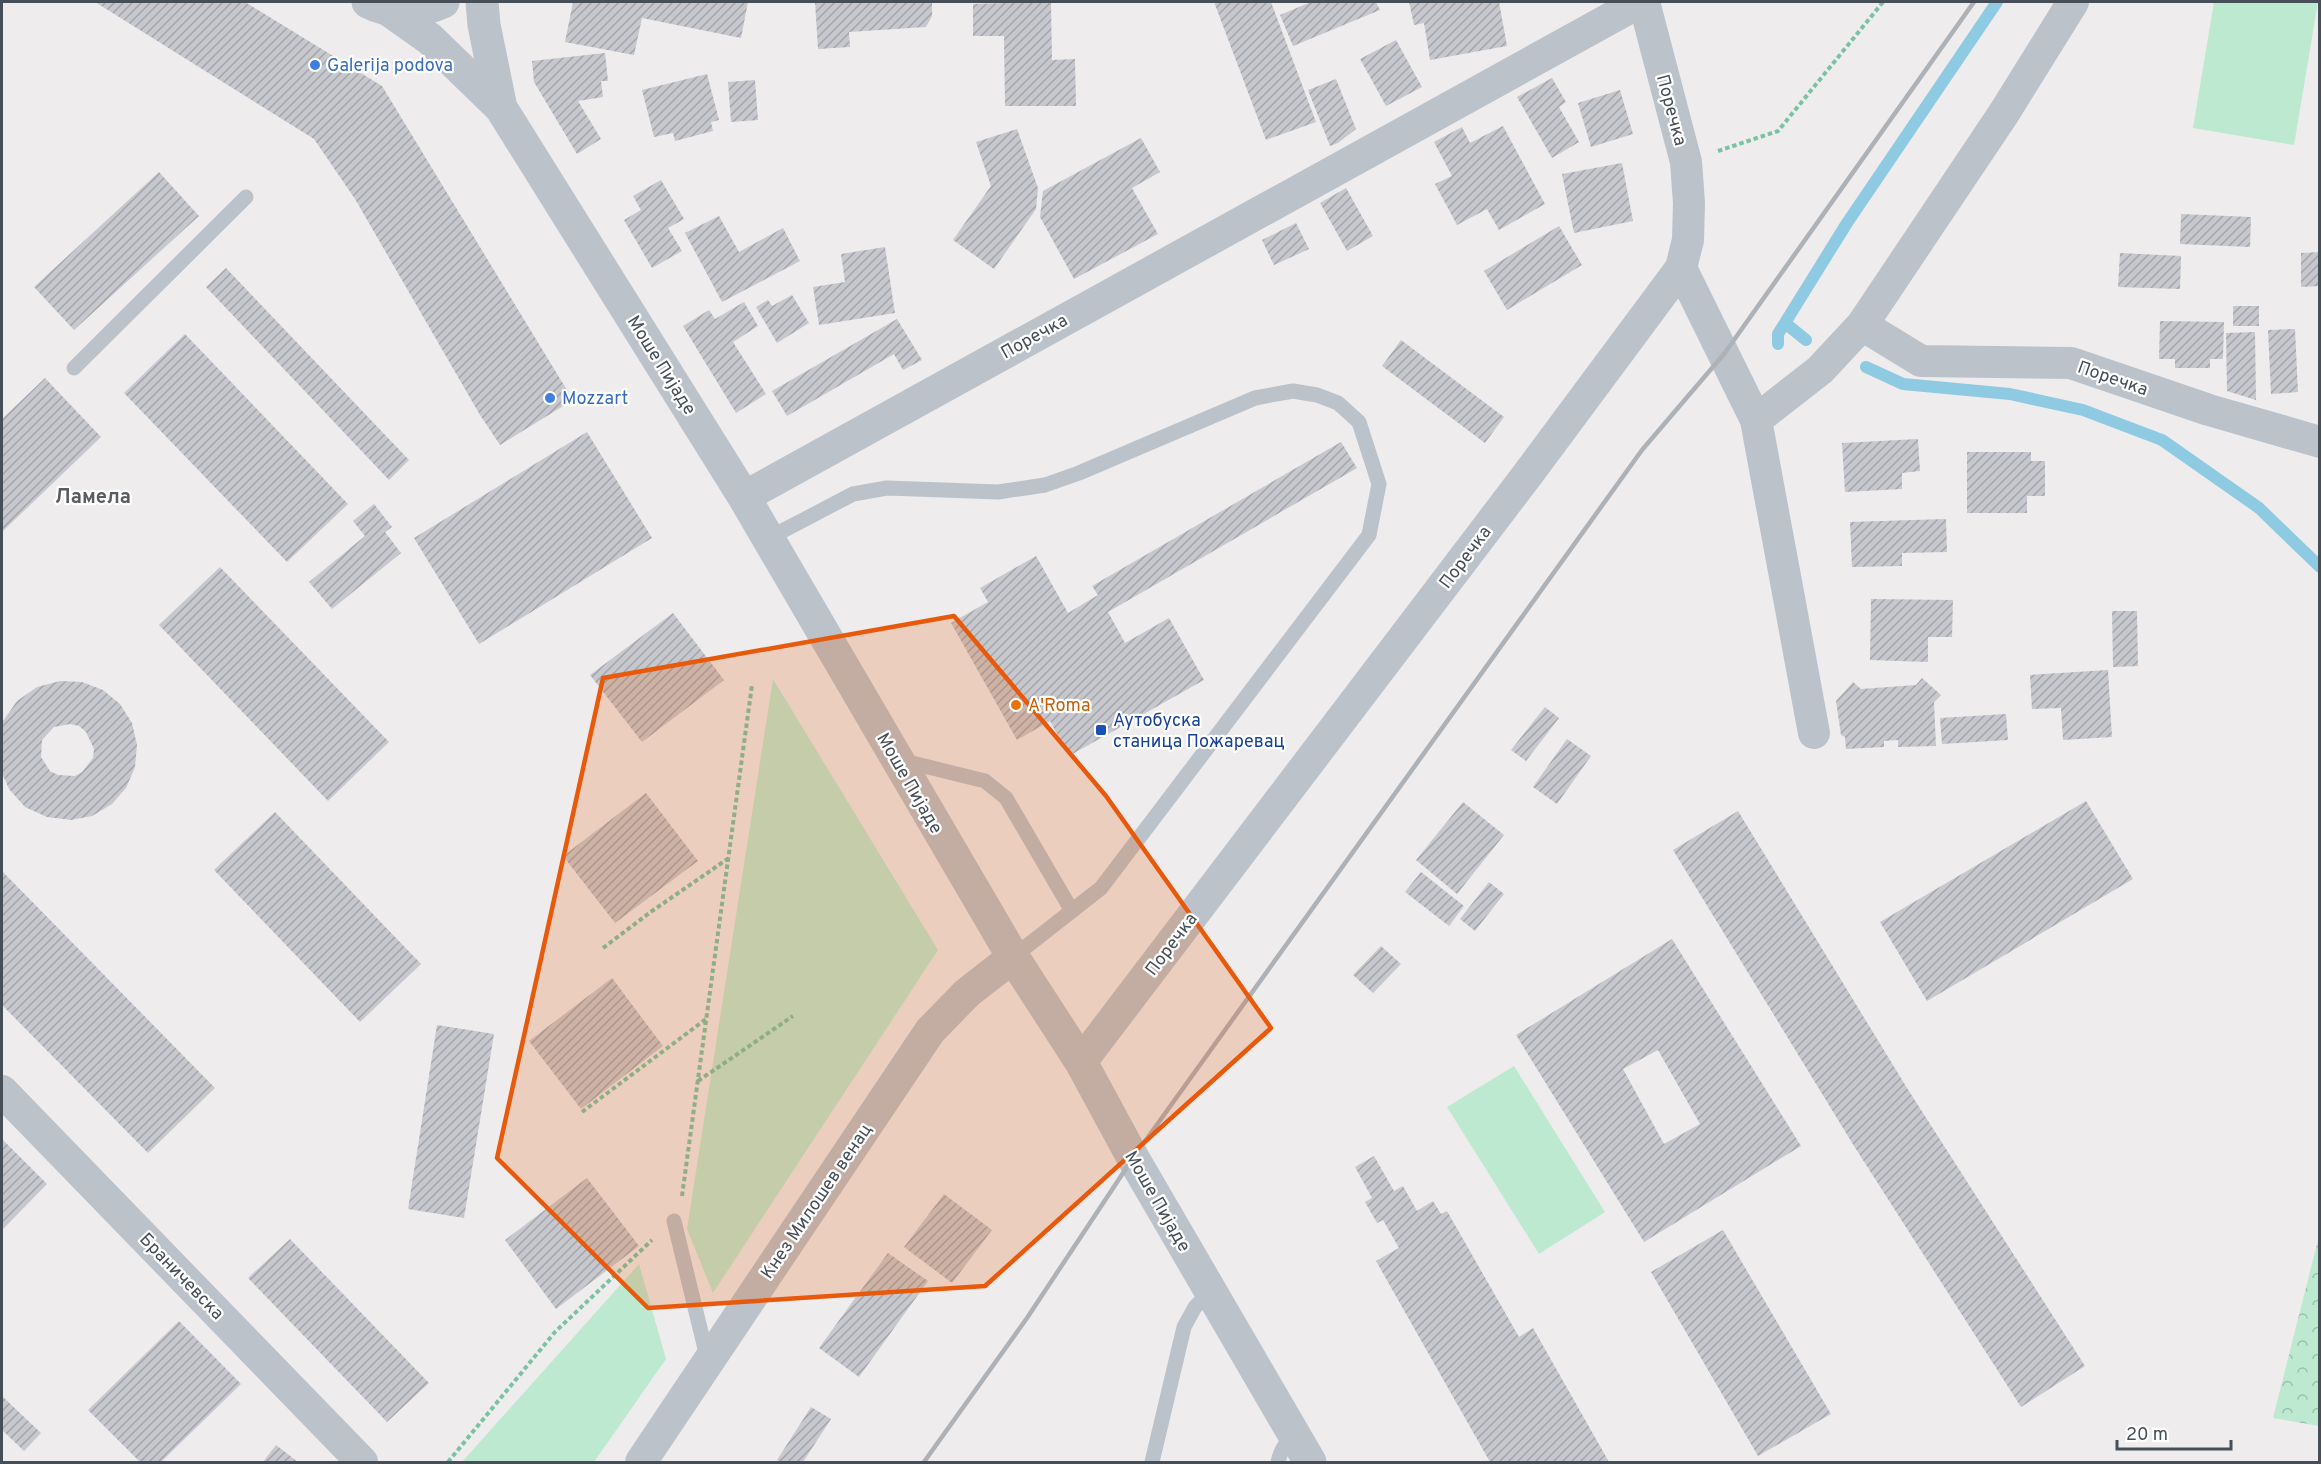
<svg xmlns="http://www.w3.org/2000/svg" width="2321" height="1464" font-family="Overpass,sans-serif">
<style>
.forest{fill:url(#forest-crowns)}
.park{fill:#bde9d1}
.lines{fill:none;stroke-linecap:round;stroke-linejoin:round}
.stream{stroke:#8ecae2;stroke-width:12}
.building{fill:url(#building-hatch);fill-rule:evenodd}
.path{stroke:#79c3a4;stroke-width:4;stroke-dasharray:4.5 3;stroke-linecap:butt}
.service{stroke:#bbc2ca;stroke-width:15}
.minor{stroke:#bbc2ca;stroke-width:32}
.tertiary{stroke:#bbc2ca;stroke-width:33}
.rail{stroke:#aeb1b6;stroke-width:4.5}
.marked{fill:#e8590c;fill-opacity:0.2;stroke:#e8590c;stroke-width:4.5;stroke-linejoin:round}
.shop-dot{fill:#3f7fe0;stroke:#fff;stroke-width:2}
.food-dot{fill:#e8710a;stroke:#fff;stroke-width:2}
.transit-dot{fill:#1a4fb4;stroke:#fff;stroke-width:2}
.labels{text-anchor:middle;stroke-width:4.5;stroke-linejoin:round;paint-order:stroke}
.shop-label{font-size:18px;fill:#366cbe;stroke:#fff;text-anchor:start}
.street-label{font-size:18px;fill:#464e57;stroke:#fff}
.food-label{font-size:18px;fill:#c56008;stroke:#fff;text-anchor:start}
.transit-label{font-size:18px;fill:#164399;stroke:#fff;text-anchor:start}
.neighbourhood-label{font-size:20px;font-weight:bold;fill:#595c60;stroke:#fff}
</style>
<defs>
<pattern id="forest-crowns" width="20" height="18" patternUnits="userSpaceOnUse" patternTransform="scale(1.5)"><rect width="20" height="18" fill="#bde9d1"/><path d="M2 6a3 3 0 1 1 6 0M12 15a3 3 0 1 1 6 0" fill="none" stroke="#9bbfac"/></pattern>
<pattern id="building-hatch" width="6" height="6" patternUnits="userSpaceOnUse" patternTransform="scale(1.5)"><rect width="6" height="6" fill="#c7c8ce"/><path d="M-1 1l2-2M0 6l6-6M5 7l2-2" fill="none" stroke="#a3a5aa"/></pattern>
</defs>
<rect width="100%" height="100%" fill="#eeecec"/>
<path class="forest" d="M2319,1236V1426L2273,1418Z"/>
<path class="park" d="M2214,2H2318L2294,145L2193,128Z
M773,679L938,950L713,1293L687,1229Z
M1514,1066L1605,1212L1539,1254L1447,1107Z
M639,1264L666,1359L594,1462H462Z"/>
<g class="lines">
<path class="stream" d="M1785,323L1806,340
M1778,344V334L1847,223L1997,2
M1866,367L1903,384L2010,394L2083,410L2162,440L2259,508L2320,567"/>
</g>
<path class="building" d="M95,2H245L382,86L573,400L500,445L480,415L355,199L314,139Z
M573,2H748L741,38L642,18L634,55L565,42Z
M815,2H932V16L926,27L849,32L850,47L818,49Z
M1002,2H1051L1052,60L1075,59L1076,106H1005L1004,36H973V4L1002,3Z
M1214,2H1271L1316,122L1266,140Z
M1311,2H1376L1380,10L1293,46L1280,15Z
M1409,2H1499L1507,46L1430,60L1424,23L1414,25Z
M1396,40L1422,87L1386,106L1360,59Z
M605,53L608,81H601L603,97L578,101L601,139L577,154L534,82L532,61Z
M707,74L719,120L711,122L713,131L675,141L673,133L654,137L642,90Z
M1552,78L1566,102L1559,107L1579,142L1552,158L1517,97Z
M1336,79L1356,129L1338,143L1330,146L1308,90Z
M755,80L758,120L731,122L728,82Z
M1620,90L1633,134L1591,147L1578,103Z
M1503,126L1545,204L1499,230L1487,209L1457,225L1435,184L1452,176L1434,142L1462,127L1470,143Z
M1017,129L1038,188L1036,209L994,269L953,240L991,186L976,142Z
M1141,138L1160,172L1132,188L1158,234L1074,279L1040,217L1043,191Z
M1622,163L1633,221L1574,233L1562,174Z
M159,172L199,216L74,330L34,287Z
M661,180L684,219L668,228L682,251L652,268L624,220L641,210L633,196Z
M1346,188L1373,236L1347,251L1320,203Z
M2181,214L2251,217L2250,247L2180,244Z
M719,216L739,252L783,228L800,261L722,302L685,233Z
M1296,223L1309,249L1274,265L1262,240Z
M1559,226L1582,265L1507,310L1484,271Z
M885,247L895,313L819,325L813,287L845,282L841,254Z
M2320,252V286L2301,287V253Z
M2120,253L2181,256L2180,289L2118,287Z
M226,268L409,460L389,480L206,287Z
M792,295L809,323L777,343L756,307L768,300L772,306Z
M744,302L758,326L733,342L766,394L736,413L683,326L709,310L715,319Z
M2233,306H2259V326H2233Z
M897,319L922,360L903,370L894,354L787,416L772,391Z
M2160,321L2224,322L2223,359H2210V368H2175V359H2159Z
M2295,329L2298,392L2271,394L2268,330Z
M2255,332L2256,400L2227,391L2226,333Z
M185,334L348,504L287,562L124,393Z
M1401,340L1504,417L1485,443L1382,366Z
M45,378L101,437L2,532V419Z
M587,432L652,538L479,644L414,538Z
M1918,439L1920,471L1902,473V489L1845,492L1842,443Z
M1341,442L1357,468L1108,612L1125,643L1169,618L1204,680L1069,756L1050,721L1017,740L951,623L988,602L980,588L1036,556L1068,613L1098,595L1092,586Z
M1967,452H2031V461H2045V496H2027V513H1967Z
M374,504L392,527L385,532L401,553L332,609L309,582L365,536L353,521Z
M1946,519L1947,552L1902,553V566L1852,567L1850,522Z
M220,567L389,742L328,801L159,625Z
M1871,599L1953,600L1952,637H1928V662L1870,660Z
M2112,611H2137L2138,666L2113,667Z
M673,613L724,680L642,742L590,675Z
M2108,670L2112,737L2063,740L2061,708L2032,709L2030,675Z
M1922,678L1941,695L1934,702L1936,746L1898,747V740L1884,741V747L1846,749L1845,737L1841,735L1836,701L1853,682L1861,689L1916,685Z
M60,681L82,682L103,690L120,704L132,723L137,745L135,767L126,788L112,804L92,816L71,820L47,817L25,807L9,789L2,773L3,721L17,701L37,687ZM70,724L79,726L86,732L94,749L93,758L82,772L75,776L58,775L50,771L41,757L42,740L54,727Z
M1545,707L1559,718L1526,761L1511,750Z
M2006,714L2008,740L1942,744L1940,718Z
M1567,739L1591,756L1557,804L1533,787Z
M646,793L698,861L615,923L563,856Z
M2086,801L2133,879L1927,1001L1880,922Z
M1463,802L1504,835L1457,894L1416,860Z
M1738,811L1907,1088L2085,1366L2021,1407L1854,1146L1673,850Z
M275,812L421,964L360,1022L214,870Z
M2,871L215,1088L148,1153L2,1005Z
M1421,872L1464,906L1449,926L1405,892Z
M1489,882L1504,894L1475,931L1460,919Z
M1672,939L1801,1146L1644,1242L1516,1035ZM1658,1050L1700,1124L1664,1144L1623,1069Z
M1381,946L1401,964L1373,993L1353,975Z
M612,978L663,1046L581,1109L529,1041Z
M437,1025L494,1034L464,1218L408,1209Z
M2,1139L47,1184L2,1230Z
M1374,1156L1394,1191L1403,1186L1417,1211L1433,1201L1441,1214L1447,1211L1519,1337L1533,1328L1609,1462H1490L1376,1261L1399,1248L1383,1220L1377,1223L1365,1202L1372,1198L1355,1167Z
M587,1178L639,1246L556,1309L505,1240Z
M944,1194L992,1230L952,1283L904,1247Z
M1723,1230L1831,1414L1758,1456L1651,1272Z
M290,1239L429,1383L387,1422L248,1278Z
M888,1253L928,1281L859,1377L819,1348Z
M179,1321L241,1384L161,1462H140L88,1410Z
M2,1396L41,1433L24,1451L2,1430Z
M811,1407L831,1419L803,1462H781L777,1460Z
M276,1445L298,1462H263Z"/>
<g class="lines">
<path class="path" d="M1718,151L1778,131L1883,2
M603,948L652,911L729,858
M698,1081L793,1016
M582,1112L706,1019
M682,1196L752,685
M448,1462L555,1332L652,1240"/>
<path class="service" d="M74,368L246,197
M767,539L853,494L887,488L998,492L1045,485L1079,473L1255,398L1293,391L1317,395L1338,403L1359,422L1379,484L1369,535L1101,888L1013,957
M900,760L985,781L1006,798L1072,911
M674,1221L708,1361
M1152,1462L1184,1327L1195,1307L1210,1292
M1278,1462C1281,1450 1284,1444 1295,1436"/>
<path class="minor" d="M1681,268L1756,420L1814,733
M1862,325L1921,361L2071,363L2209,410L2320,442
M1756,420L1820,370L1862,325L2004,113L2073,2
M744,497L1640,2
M1081,1062L1528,474L1681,268L1688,240L1689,203L1686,162L1644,2
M2,1091L362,1462
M641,1462L930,1031L967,993L1013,957"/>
<path class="tertiary" d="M368,2C391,14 419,13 443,2
M482,2L484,25L501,108
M389,10L430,39L501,108L744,497L1013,957L1081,1062L1133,1158L1310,1462"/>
<path class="rail" d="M924,1462L1027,1318L1133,1158L1642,450L1724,354L1974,2"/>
</g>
<path class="marked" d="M954,616L1106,796L1271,1028L985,1286L648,1308L497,1158L603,678Z"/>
<g class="shop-dot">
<circle cx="315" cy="65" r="6"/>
<circle cx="550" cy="398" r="6"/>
</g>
<circle class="food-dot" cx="1016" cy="705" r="6"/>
<rect class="transit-dot" x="1095" y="724" width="12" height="12" rx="3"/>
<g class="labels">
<g class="shop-label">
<text x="327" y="71">Galerija podova</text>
<text x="562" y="404">Mozzart</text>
</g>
<g class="street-label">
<text transform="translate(1672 110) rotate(75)" y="6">Поречка</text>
<text transform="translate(1034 336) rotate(-29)" y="6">Поречка</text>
<text transform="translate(662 365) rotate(58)" y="6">Моше Пијаде</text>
<text transform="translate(2113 378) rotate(19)" y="6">Поречка</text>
<text transform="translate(1465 557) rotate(-53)" y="6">Поречка</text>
<text transform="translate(910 783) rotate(60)" y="6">Моше Пијаде</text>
<text transform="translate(1171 944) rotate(-53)" y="6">Поречка</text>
<text transform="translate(816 1201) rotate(-56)" y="6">Кнез Милошев венац</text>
<text transform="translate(1158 1201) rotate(60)" y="6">Моше Пијаде</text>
<text transform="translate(182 1276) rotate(46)" y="6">Браничевска</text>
</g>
<g class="food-label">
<text x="1028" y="711">A'Roma</text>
</g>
<g class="transit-label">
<text x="1113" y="726">Аутобуска<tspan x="1113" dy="21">станица Пожаревац</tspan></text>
</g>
<g class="neighbourhood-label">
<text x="93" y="503">Ламела</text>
</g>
</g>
<rect width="2321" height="1464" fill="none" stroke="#464e57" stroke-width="6"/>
<path d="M2117 1440v9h114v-9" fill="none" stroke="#464e57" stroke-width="3"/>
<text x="2126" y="1440" font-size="18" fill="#464e57" stroke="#ffffff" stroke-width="4.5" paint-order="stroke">20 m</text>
</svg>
